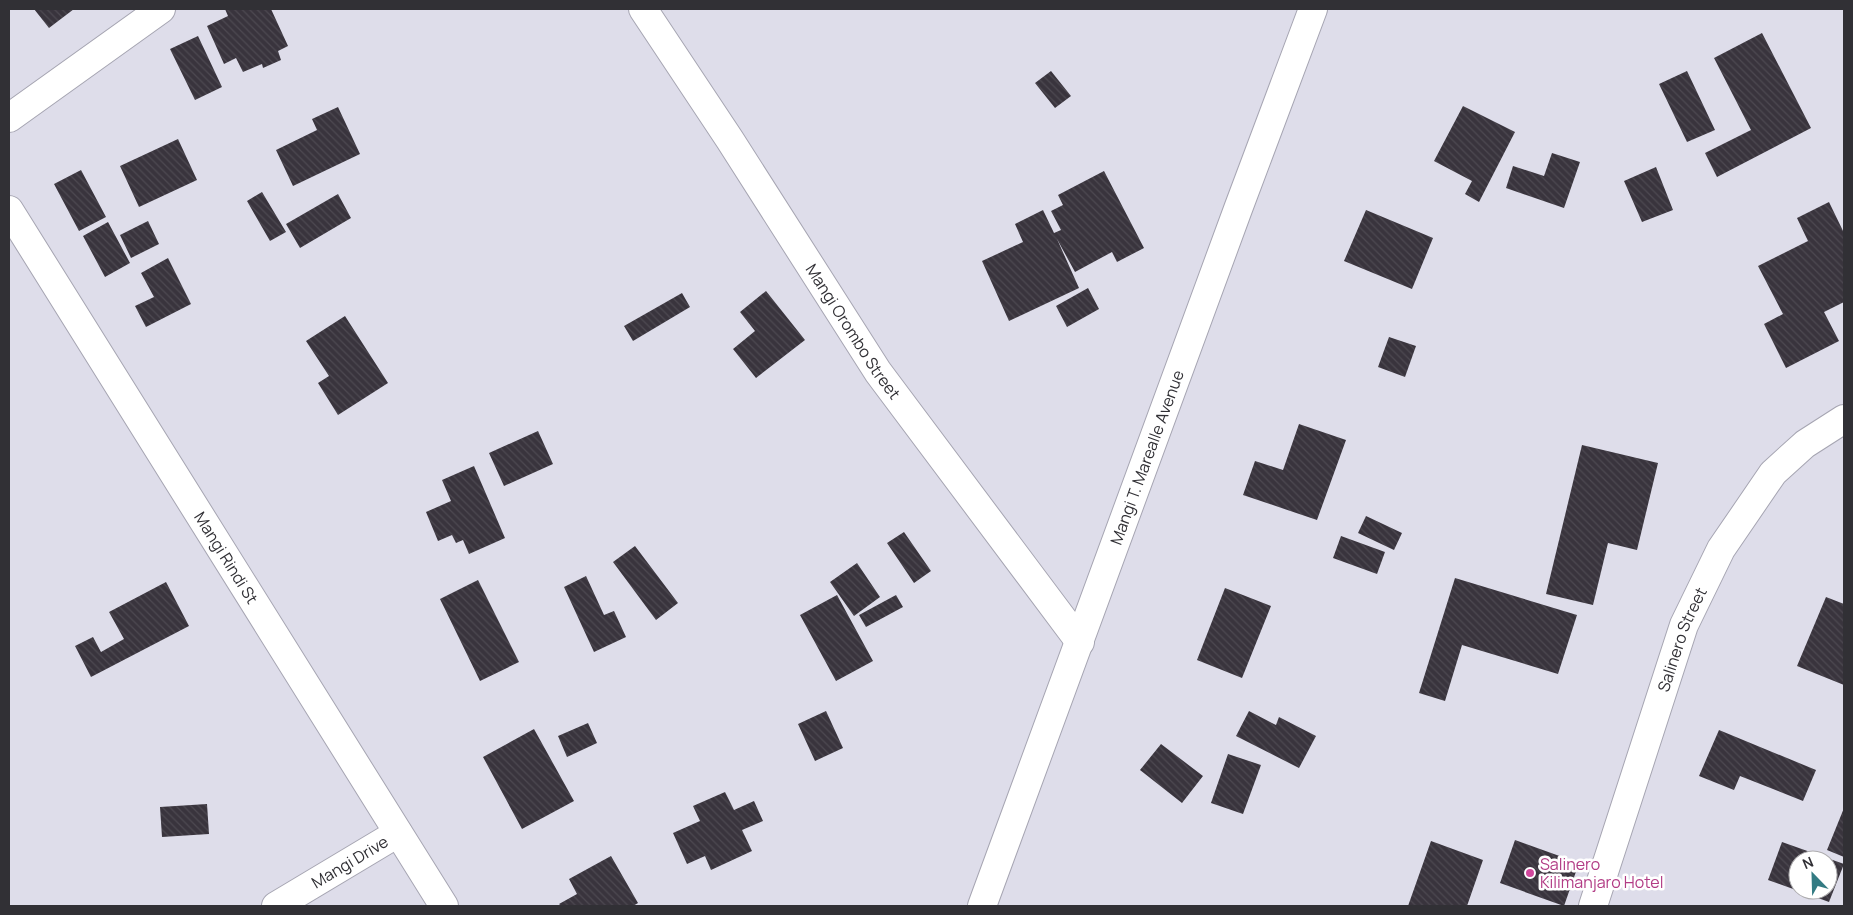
<svg xmlns="http://www.w3.org/2000/svg" width="1853" height="915" font-family="Manrope,sans-serif">
<style>
.building{fill:url(#building-back-hatch);fill-rule:evenodd}
.lines{fill:none;stroke-linecap:round;stroke-linejoin:round}
.street-casing{stroke:#a6a5b2;stroke-width:30}
.street{stroke:#fff;stroke-width:28}
.hotel-dot{fill:#d1479c;stroke:#fff;stroke-width:2}
.labels{text-anchor:middle;stroke-width:5;stroke-linejoin:round;paint-order:stroke}
.street-label{font-size:16px;fill:#313035;stroke:#fff}
.hotel-label{font-size:16px;fill:#b23c85;stroke:#fff;text-anchor:start}
</style>
<defs>
<pattern id="building-back-hatch" width="6" height="6" patternUnits="userSpaceOnUse" patternTransform="scale(1.25)"><rect width="6" height="6" fill="#39343d"/><path d="M-1 5l2 2M0 0l6 6M5-1l2 2" fill="none" stroke="#4d4951"/></pattern>
</defs>
<rect width="100%" height="100%" fill="#deddea"/>
<path class="building" d="M34,9H74L49,28Z
M225,9H271L288,46L278,51L281,60L263,68L262,64L243,72L236,58L224,64L207,26L228,16Z
M1762,33L1811,128L1717,177L1705,153L1751,130L1714,58Z
M198,36L222,87L195,100L170,49Z
M1051,71L1071,96L1055,108L1035,83Z
M1687,71L1715,130L1687,142L1659,84Z
M1463,106L1515,132L1479,202L1465,194L1472,181L1434,161Z
M338,107L360,154L293,186L276,150L317,130L312,119Z
M178,139L197,180L139,207L120,166Z
M1552,153L1580,162L1564,208L1506,188L1513,166L1544,176Z
M1656,167L1673,210L1642,222L1624,181Z
M81,170L106,217L79,231L54,184Z
M1104,171L1144,248L1117,262L1112,252L1075,272L1057,239L1079,288L1009,321L982,261L1023,242L1015,224L1043,210L1054,233L1061,230L1051,211L1063,205L1058,195Z
M262,192L286,232L270,241L247,201Z
M338,194L351,218L300,248L286,224Z
M1829,202L1844,233V302L1824,312L1839,341L1786,368L1764,324L1783,314L1758,266L1808,241L1797,218Z
M1366,210L1433,238L1412,289L1344,261Z
M148,221L159,244L131,258L120,235Z
M108,222L130,263L105,277L83,236Z
M168,258L191,304L146,327L135,306L154,297L141,273Z
M1088,288L1099,309L1067,327L1056,306Z
M766,291L805,340L756,378L733,349L755,331L740,312Z
M682,293L690,307L633,341L624,326Z
M345,316L388,383L338,415L318,383L329,376L306,341Z
M1389,337L1416,346L1405,377L1378,367Z
M1299,424L1346,440L1317,520L1243,495L1255,461L1283,470Z
M538,431L553,464L504,486L489,453Z
M1582,445L1658,463L1637,550L1608,543L1593,605L1546,594Z
M474,466L505,538L469,554L463,540L456,543L452,535L438,541L426,512L451,501L442,480Z
M1366,516L1402,533L1394,550L1358,533Z
M904,532L931,571L914,583L887,543Z
M1341,536L1385,552L1377,574L1333,558Z
M635,546L678,603L656,620L613,562Z
M857,563L880,597L854,616L830,582Z
M586,576L604,615L614,611L626,637L594,652L564,587Z
M1455,578L1577,615L1558,674L1462,645L1445,701L1419,693Z
M478,580L519,662L480,681L440,599Z
M166,582L189,626L91,677L75,646L93,637L101,652L124,639L109,612Z
M1225,588L1271,606L1242,678L1197,660Z
M837,595L873,661L836,681L800,615Z
M896,595L903,607L866,627L859,615Z
M1826,597L1844,604V685L1797,666Z
M826,711L843,748L815,761L798,724Z
M1249,711L1276,725L1279,717L1316,736L1299,768L1236,736Z
M588,723L597,743L567,757L558,736Z
M534,729L574,801L522,829L483,757Z
M1719,730L1816,770L1803,801L1740,776L1734,790L1699,776Z
M1161,744L1203,776L1182,803L1140,770Z
M1228,754L1261,765L1243,814L1211,803Z
M725,792L734,810L754,801L763,821L742,830L752,851L711,870L705,856L687,864L673,833L700,821L693,806Z
M207,804L209,834L162,837L160,807Z
M1844,808V857L1827,850Z
M1515,840L1579,863L1564,906L1500,883Z
M1431,841L1483,860L1467,906H1408Z
M1782,842L1844,864L1829,902L1768,880ZM1798,860H1828V890H1798Z
M611,856L638,903L633,906H561L559,904L577,894L569,879Z"/>
<g class="lines">
<defs>
<g id="street">
<path id="s1" d="M643,9L730,140L878,372L1080,642"/>
<path d="M9,118L161,9"/>
<path id="s2" d="M9,210L444,906"/>
<path id="s3" d="M276,906L398,833"/>
<path id="s4" d="M982,906L1238,209L1313,9"/>
<path id="s5" d="M1593,906L1684,625L1721,549L1773,473L1805,444L1844,419"/>
</g>
</defs>
<use href="#street" class="street-casing"/>
<use href="#street" class="street"/>
</g>
<circle class="hotel-dot" cx="1530" cy="873" r="5"/>
<g class="labels">
<g class="street-label">
<text dy="6" stroke="none"><textPath href="#s1" startOffset="385">Mangi Orombo Street</textPath></text>
<text dy="6" stroke="none"><textPath href="#s4" startOffset="478">Mangi T. Marealle Avenue</textPath></text>
<text dy="6" stroke="none"><textPath href="#s2" startOffset="410">Mangi Rindi St</textPath></text>
<text dy="6" stroke="none"><textPath href="#s5" startOffset="281">Salinero Street</textPath></text>
<text dy="6" stroke="none"><textPath href="#s3" startOffset="86">Mangi Drive</textPath></text>
</g>
<g class="hotel-label">
<text x="1540" y="870">Salinero<tspan x="1540" dy="18">Kilimanjaro Hotel</tspan></text>
</g>
</g>
<rect width="1853" height="915" fill="none" stroke="#313035" stroke-width="20"/>
<g transform="translate(1813 875) rotate(337)"><circle r="24" fill="#ffffff" stroke="#adacae"/>
<path d="M0-4L9 19L0 12L-9 19Z" fill="#337b83"/>
<text y="-8" font-size="14" font-weight="bold" text-anchor="middle" fill="#313035">N</text>
</g>
</svg>
